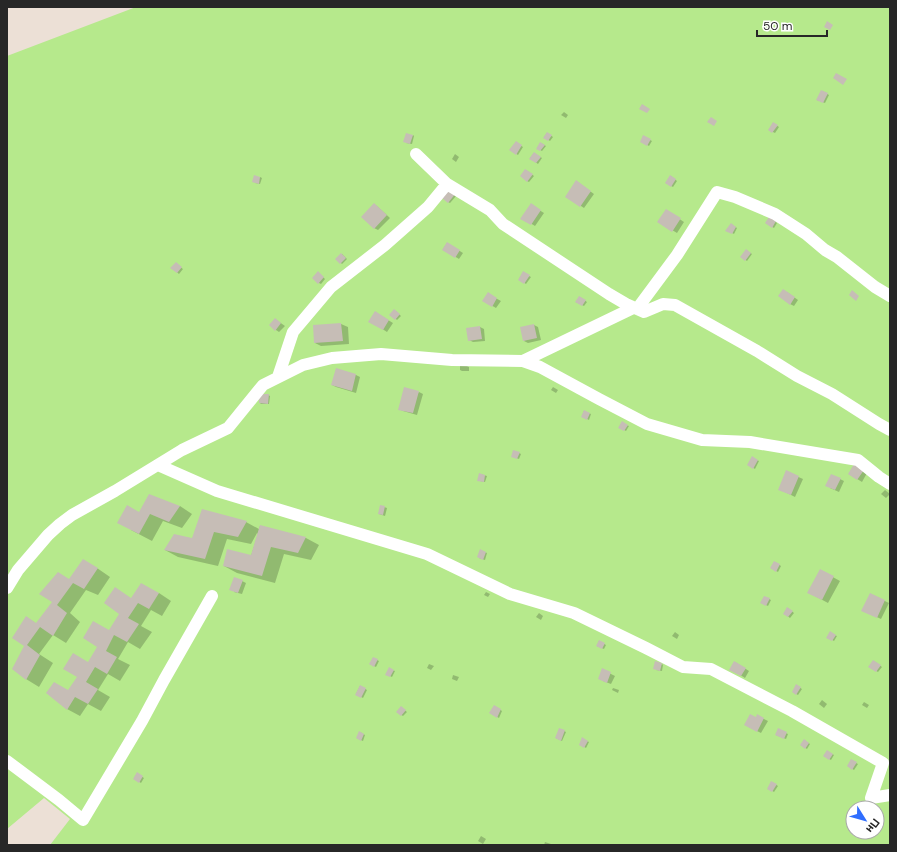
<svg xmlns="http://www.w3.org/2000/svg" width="897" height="852" font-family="'DM Sans',sans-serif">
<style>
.green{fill:#b6e98c;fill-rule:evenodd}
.shadow{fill:#0003}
.building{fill:#c6bdb6}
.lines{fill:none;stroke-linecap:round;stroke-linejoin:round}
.minor{stroke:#fff;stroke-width:12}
</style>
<rect width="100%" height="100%" fill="#ece0d6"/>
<path class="green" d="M136,7H890V845H50L70,819L44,798L7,829V56ZM853,808H877V832H853Z"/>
<path class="shadow" d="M822,91L829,95L825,103L817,100Z
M564,112L568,115L566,118L561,115Z
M773,123L779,127L775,133L769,130Z
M547,133L553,137L550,141L544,137Z
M413,135L414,136L412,144L406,143Z
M644,137L652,141L649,146L641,141Z
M516,143L523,147L518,155L511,150Z
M541,143L546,146L542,151L537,148Z
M534,153L542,158L538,164L530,158Z
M455,154L459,157L456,162L452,159Z
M526,170L534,176L529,182L527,181Z
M671,176L677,181L673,187L666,183Z
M260,177L262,178L260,184L255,183Z
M580,184L594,194L584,208L581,206Z
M451,190L457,195L450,203L448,202Z
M374,204L378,207L390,218L378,230L374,228Z
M531,205L544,213L535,226L522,218Z
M666,210L684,222L677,233L659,222Z
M769,218L777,223L774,228L766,223Z
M731,224L737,228L734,234L727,230Z
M447,243L463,253L459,259L443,249Z
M746,250L752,254L747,261L742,257Z
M342,254L347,259L342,264L341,263Z
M176,264L183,269L179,274L172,268Z
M523,273L531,277L526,284L519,279Z
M320,274L325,279L321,284L319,283Z
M787,292L798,300L794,306L790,304Z
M488,294L501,301L496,308L484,301Z
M580,297L587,302L584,306L576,302Z
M396,311L401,316L397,320L396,319Z
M375,312L393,323L387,332L370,321Z
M275,319L285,326L279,332L276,330Z
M341,324L348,327L349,344L321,346L315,343L314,326Z
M534,325L538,327L541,340L528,343L524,341Z
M480,327L484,329L485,341L473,342L469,340Z
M460,366H467L469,367V371H462L460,370Z
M336,370L356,375L360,377L356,393L336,387L332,385Z
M553,387L558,390L556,393L551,390Z
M419,392L423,394L417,415L403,411L399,409Z
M268,395L270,396L269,404H261L260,403Z
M584,411L591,414L589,420L582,416Z
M622,423L629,426L626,431L619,427Z
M519,453L521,454L519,459L514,457Z
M752,458L759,461L755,469L749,465Z
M854,465L867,473L862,482L849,474Z
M787,472L803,479L795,497L783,491Z
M480,474L487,476L485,482L480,481Z
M840,479L844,481L839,492L830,488Z
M885,490L890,494L886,498L881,494Z
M180,506L192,514L182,528L163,521L152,541L131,530L140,513Z
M381,506L387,508L385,516L379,514Z
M202,511L246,522L259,529L260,526L306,538L319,545L311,560L284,554L275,583L237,573L224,566L251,556L258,534L257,533L251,544L227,539L218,566L178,557L165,550L193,539Z
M480,550L487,553L485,560L479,558Z
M775,562L781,566L778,572L771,568Z
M97,568L110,577L98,595L86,590L70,613L80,622L66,643L53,635L39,654L53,663L39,687L26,679L25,646L26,617L37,624L70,580Z
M820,570L840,581L828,603L815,596Z
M242,581L246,583L242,594L234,592Z
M486,592L490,594L488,597L484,595Z
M159,593L171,601L162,616L151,610L141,626L152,632L140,649L128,642L118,659L130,665L120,681L108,674L98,690L110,697L101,711L88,704L80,716L67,709L69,692L132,599Z
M870,594L889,603L881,619L866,612Z
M765,597L771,600L768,606L762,603Z
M788,608L794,613L790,618L784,613Z
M539,613L543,616L541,620L536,617Z
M675,632L679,635L677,639L672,636Z
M830,633L837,636L834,641L828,637Z
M599,641L606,645L604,649L597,646Z
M373,658L379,661L376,667L370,664Z
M874,661L882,667L878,672L870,667Z
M735,662L749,671L745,678L731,669Z
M429,664L434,666L431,670L427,668Z
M662,664L663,665L662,671L656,670Z
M389,669L395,671L392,677L386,674Z
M603,670L615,676L611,684L603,681Z
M453,675L459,677L457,681L452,679Z
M360,686L367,690L363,698L356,694Z
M797,686L802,689L798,695L793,692Z
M613,688L619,690L618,693L612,690Z
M822,700L827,704L824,708L819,704Z
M864,702L869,705L867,708L862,705Z
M495,706L502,711L499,718L491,713Z
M401,707L407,712L403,716L397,712Z
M758,716L768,721L761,733L749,727Z
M560,729L566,732L562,741L556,738Z
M778,730L788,734L786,739L776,735Z
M360,732L365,735L363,741L357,738Z
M583,739L589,742L586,748L580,744Z
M804,740L810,744L807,749L801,745Z
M827,751L834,755L831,760L824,756Z
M852,761L858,764L854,770L848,766Z
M137,774L144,778L141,783L134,778Z
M772,782L778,786L774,792L768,788Z
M481,836L486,839L483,844L478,841Z
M545,842L551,844L550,845H544Z"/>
<path class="building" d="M827,21L833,25L830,30L824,27Z
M836,73L847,79L843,85L833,78Z
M821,90L828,93L823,103L816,100Z
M642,104L650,109L647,113L639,109Z
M711,117L717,121L714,126L707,122Z
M773,122L778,125L772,133L768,130Z
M547,132L552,135L548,141L543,138Z
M406,133L413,135L410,144L403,142Z
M643,135L651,139L647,146L640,142Z
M516,141L522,145L516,155L509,150Z
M540,142L545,145L540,151L536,149Z
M534,152L541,157L536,163L529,159Z
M525,169L533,174L527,182L520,176Z
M254,175L260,177L259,184L252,182Z
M670,175L676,179L671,187L665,183Z
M576,180L591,191L580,207L565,197Z
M450,189L456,193L448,203L442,198Z
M374,203L387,215L374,229L361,217Z
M531,203L541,210L531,225L520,219Z
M666,209L681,218L672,232L657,222Z
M769,217L776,221L772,228L765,223Z
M731,223L736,227L732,234L725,231Z
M447,242L460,250L455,258L442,250Z
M746,249L751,253L745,261L740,257Z
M341,253L346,258L340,264L335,259Z
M176,262L182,267L177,273L170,268Z
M318,271L324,277L318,284L312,278Z
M523,271L530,275L524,284L518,280Z
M783,289L795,297L790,305L778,296Z
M852,290L859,296L856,301L849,295Z
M488,292L497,298L492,307L482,301Z
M579,296L586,300L582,306L575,302Z
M394,309L400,314L395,320L389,315Z
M375,311L389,320L383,330L368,322Z
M275,318L281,323L275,331L269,325Z
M341,323L343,341L314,343L313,325Z
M534,324L537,338L523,341L520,327Z
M480,326L482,339L468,341L466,328Z
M336,368L356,374L352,391L331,385Z
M404,387L419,391L413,413L398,410Z
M259,394H269L268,404L259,403Z
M584,410L590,413L587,420L581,417Z
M622,421L628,425L624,431L618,428Z
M513,450L520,452L517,459L511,457Z
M752,456L758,460L753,469L747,465Z
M854,464L864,470L857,480L848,474Z
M786,470L799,476L791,495L778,490Z
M479,473L485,475L484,482L477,481Z
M831,474L841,478L835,490L825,486Z
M149,494L180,506L169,522L150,514L139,534L117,523L127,505L139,512Z
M380,505L385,506L383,515L378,514Z
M202,509L247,521L238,537L214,532L205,559L164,550L174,534L192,538Z
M260,525L306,537L298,553L271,547L262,576L223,566L227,549L251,555Z
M480,549L486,552L483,560L477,557Z
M83,559L98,568L84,589L73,583L57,605L67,613L53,636L40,627L27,645L40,655L26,680L12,669L24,646L12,638L26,616L36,623L52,602L39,594L58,572L69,579Z
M774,561L780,564L776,572L770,568Z
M820,569L834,576L822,600L807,593Z
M234,577L243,580L238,593L229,590Z
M141,583L159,593L149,609L138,603L128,618L139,624L127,642L114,635L106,651L117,657L107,674L95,667L86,682L98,689L88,704L75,697L67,710L46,693L54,682L68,690L77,677L63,669L73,653L88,662L97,647L83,638L93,621L109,630L119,614L104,603L115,587L131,598Z
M870,593L885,600L877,618L861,611Z
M764,596L770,598L766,606L760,603Z
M787,607L793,611L788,617L783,614Z
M830,631L836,635L832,641L826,638Z
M599,640L605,643L602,649L596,646Z
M373,657L378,659L374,667L369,664Z
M873,660L881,665L876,672L868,667Z
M655,661L662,663L660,671L653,669Z
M734,661L746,668L741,676L729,670Z
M389,667L394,670L390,677L385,675Z
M602,668L611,672L607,683L598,679Z
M796,684L801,687L796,695L792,692Z
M360,685L366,688L361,698L355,695Z
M494,705L501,709L497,718L489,713Z
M401,706L406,710L401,716L396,712Z
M750,714L756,717L757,714L764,718L757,732L744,725Z
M559,728L565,730L561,741L555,738Z
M778,728L787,732L784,739L775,735Z
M359,731L364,734L361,741L356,738Z
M582,737L588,741L584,748L579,745Z
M804,739L809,743L805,749L800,745Z
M827,750L833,754L829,760L823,756Z
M851,759L857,762L852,770L847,766Z
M137,772L143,776L139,783L133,779Z
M771,781L777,784L772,792L767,789Z"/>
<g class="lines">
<path class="minor" d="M416,154L447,184
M637,309L677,255L717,192L735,197L775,214L806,234L825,250L837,257L875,287L890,296
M523,361L633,308
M278,377L293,332L331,287L385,245L428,207L447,184L490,210L503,224L609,294L626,304L644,312L663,304L675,305L757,351L797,376L832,394L879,424L890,430
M158,465L217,491L427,554L510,594L574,613L646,648L683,667L711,669L792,711L883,763L871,798L890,795
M7,588L18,570L48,535L60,524L72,515L115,491L182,450L228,428L263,385L303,365L332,358L381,354L452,360L523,361L540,367L599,399L647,424L702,440L750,442L858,460L879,477L890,484
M7,761L59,800L83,820L142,721L164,680L212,596"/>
</g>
<rect width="897" height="852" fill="none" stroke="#272727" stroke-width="16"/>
<g transform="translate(865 820) rotate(127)"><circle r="19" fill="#ffffff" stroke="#a9a9a9"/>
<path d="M0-3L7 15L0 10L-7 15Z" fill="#306eff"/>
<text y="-6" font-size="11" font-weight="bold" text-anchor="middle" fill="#272727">Пн</text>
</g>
<path d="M757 30v6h70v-6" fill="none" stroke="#272727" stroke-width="2"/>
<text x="763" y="30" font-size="12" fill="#272727" stroke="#ffffff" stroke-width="3" paint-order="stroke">50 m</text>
</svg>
